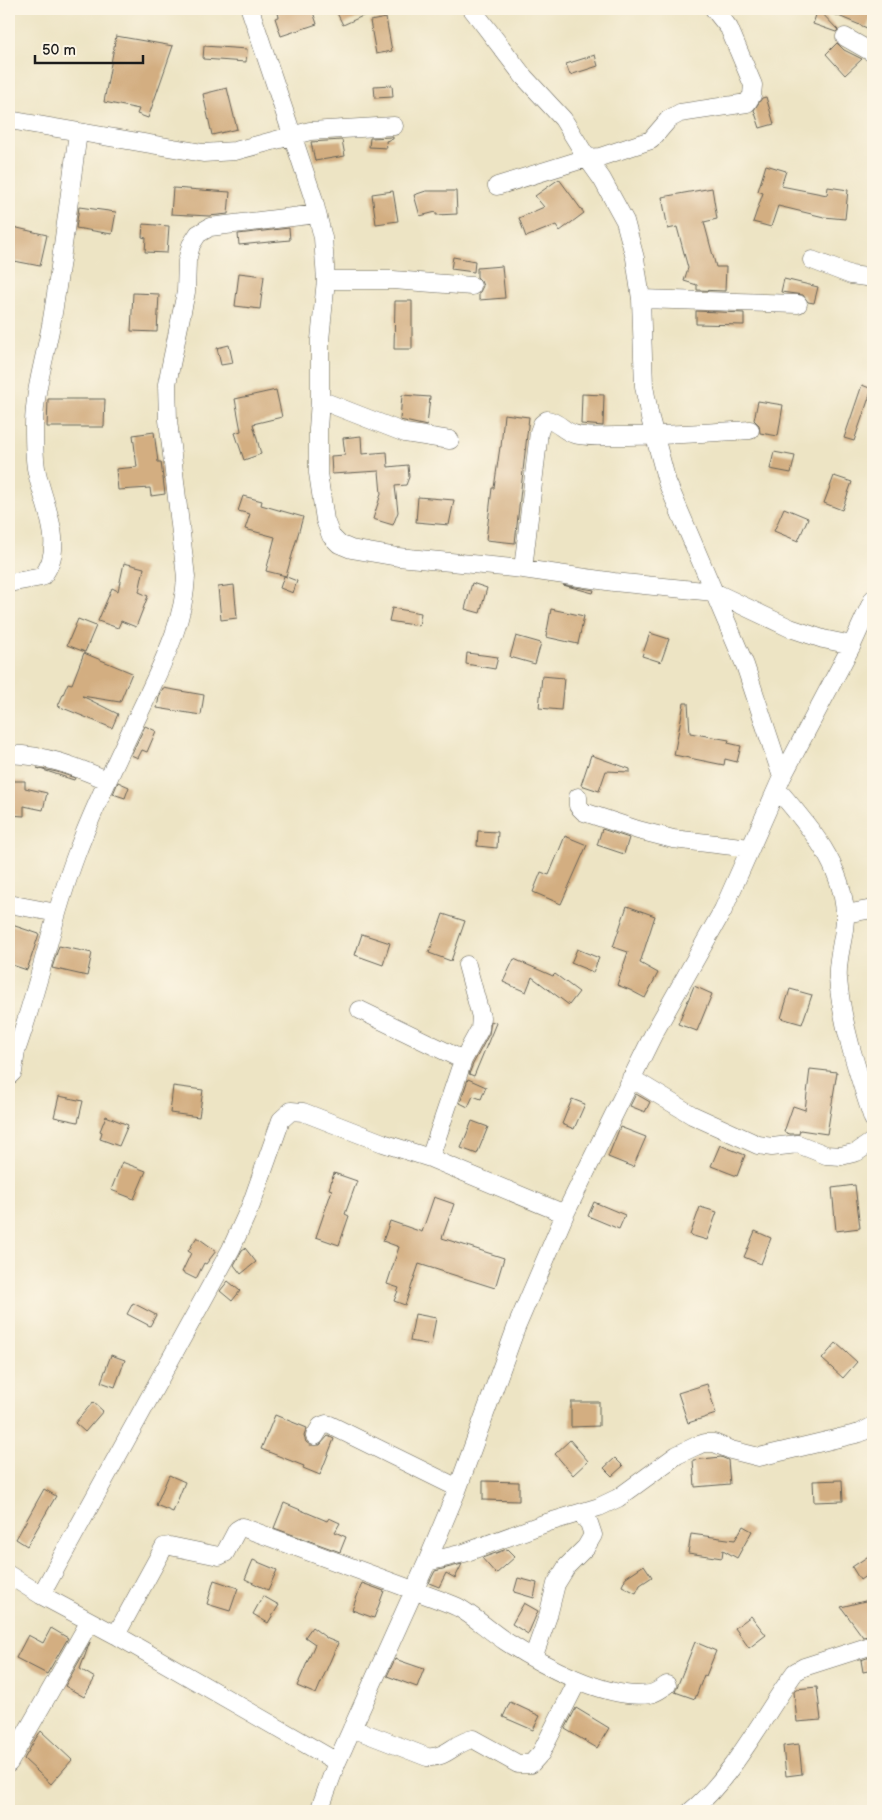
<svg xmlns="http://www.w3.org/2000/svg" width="882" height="1820" font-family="'Balsamiq Sans',sans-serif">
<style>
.building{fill:#d3ae81}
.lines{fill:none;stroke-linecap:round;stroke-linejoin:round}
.minor-casing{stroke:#656257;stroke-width:19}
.minor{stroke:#fff;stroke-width:18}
</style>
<rect width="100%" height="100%" fill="#fcf5e5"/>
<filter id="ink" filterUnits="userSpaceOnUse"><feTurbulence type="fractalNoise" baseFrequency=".02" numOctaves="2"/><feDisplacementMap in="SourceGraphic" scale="10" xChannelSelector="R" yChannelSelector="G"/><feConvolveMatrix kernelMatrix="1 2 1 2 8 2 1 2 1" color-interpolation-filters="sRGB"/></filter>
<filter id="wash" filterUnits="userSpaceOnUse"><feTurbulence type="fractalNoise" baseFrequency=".0096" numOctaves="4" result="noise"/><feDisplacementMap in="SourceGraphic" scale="20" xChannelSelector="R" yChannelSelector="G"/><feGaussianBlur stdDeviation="1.12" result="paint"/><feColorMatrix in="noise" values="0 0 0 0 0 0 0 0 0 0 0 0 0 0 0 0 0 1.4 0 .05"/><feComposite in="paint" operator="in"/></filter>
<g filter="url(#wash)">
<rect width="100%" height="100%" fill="#ede4c4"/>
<g id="blocks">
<path class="building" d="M277,9H312L317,24L281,36L275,18L279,17Z
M335,9H378L343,25Z
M818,9L838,30L836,32L813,24Z
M822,9H873V12L867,28Z
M386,18L392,51L376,54L370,21Z
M116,36L173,46L148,118L137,114L139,109L104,102Z
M837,43L844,50L862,59L845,75L826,54Z
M204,46L247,49L246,62L203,59Z
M595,55L598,66L570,75L566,64Z
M392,85L393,97L375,98L374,86Z
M227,88L237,129L212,135L203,94Z
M766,97L774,124L760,128L754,110L762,98Z
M393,137V139L386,141L387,148L369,147L370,138Z
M342,140L345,156L315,161L311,142Z
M766,165L786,171L781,186L827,195L828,187L848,190L845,219L824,217L778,206L771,227L753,222L763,193L758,191Z
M559,179L584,213L560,231L556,225L526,237L519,218L544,207L535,196Z
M173,188L230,192L228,214L209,216L171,214Z
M712,188L717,219L704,222L716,267H726L725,291L697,290V285L684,281L688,268L677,227L668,229L662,197Z
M393,191L398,221L376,224L372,194Z
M426,191H456L457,214L436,215V212L420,216L414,195Z
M79,207L116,212L112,234L76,228Z
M143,224L169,226L167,253L145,252L146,238L142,237Z
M9,226L47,235L40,266L9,260Z
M289,228L290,240L239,245L238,234Z
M453,257L475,261L474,272L451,269Z
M502,266L505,298L479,300V294L483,286L481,281L477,277V268Z
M239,273L264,276L260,309L235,306Z
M784,279L818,287L814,303L808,302L803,295L781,292Z
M133,293L159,294L157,332L131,331Z
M395,301H412V349H394Z
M696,311L744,313V325L696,324Z
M229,345L233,363L221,365L217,348Z
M862,385L872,389L854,441L844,438Z
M276,390L282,417L253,424L261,454L244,460L235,433L241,431L235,399Z
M582,394L604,395L603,426L581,424Z
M402,395L430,397L427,426L400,420Z
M48,399H105L104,427H47Z
M758,401L783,405L778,436L760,433L759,425L754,420Z
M504,414L529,417L515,543L486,540L492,488H494L500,447H501Z
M154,432L158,462H161L165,494L151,496L150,488L118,490L116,469L137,467L133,435Z
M361,436L362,454L387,452L388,467L408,465L409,477L406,485L395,486L398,512L393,525L373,519L381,494L379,471L332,474L331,456L345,455L343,438Z
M774,452L795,456L791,473L770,469Z
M834,476L852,482L842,510L824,503Z
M243,496L262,501L261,505L303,517L286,576L266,571L275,537L245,529L250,514L238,511Z
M418,497L454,500L449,525L416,522Z
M784,508L808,518L798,541L774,531Z
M124,563L144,568L139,592L148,596L136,627L121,621L118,628L98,621L112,588L118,591Z
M284,576L297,581L293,593L280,588Z
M472,583L487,588L480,613L465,609Z
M234,585L237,618L221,620L218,587Z
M563,585L594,590L593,593Z
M392,608L421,613L419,626L389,621Z
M551,609L584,616L578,644L546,637Z
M78,619L96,626L85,652L67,645Z
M650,633L669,639L661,662L642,656Z
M516,636L541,643L535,664L510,657Z
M84,653L132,673L120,702L82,696L118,714L112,728L58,706L68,683L72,684Z
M467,653L498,657L495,669L466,664Z
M542,676L564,678L561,710L539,708Z
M163,688L204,695L201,715L157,708L159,697Z
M684,703H688L690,733L729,740L728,743L741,746L737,762L725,759L724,765L674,755Z
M145,726L156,731L147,752L142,750L138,758L131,755Z
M591,755L630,769V772L606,771L599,791L581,785Z
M37,768L57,772L75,778L74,780Z
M9,781H25V788L47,793L43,810L24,806V816L9,815Z
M118,782L129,787L125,798L113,794Z
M602,829L629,838L624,854L597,845Z
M478,831L498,832L497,848L477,846Z
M565,836L587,845L561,904L533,892L541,872L549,875Z
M627,906L655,916L640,963L658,973L645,998L630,990L617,985L628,952L613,947Z
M443,914L465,921L451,961L429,953Z
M9,924L39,934L27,970L9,964Z
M362,934L390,943L383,965L355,955Z
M59,946L92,953L87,976L52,968Z
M577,949L599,958L593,972L571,963Z
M514,959L553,976L555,974L579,992L569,1005L532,977L526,992L503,982Z
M694,986L712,994L697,1031L678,1024Z
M790,989L812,995L802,1024L781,1018Z
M491,1021L496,1023L474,1076L469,1074L473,1064L489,1034Z
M810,1069L837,1072L827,1134L800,1130L799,1134H790L784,1132L793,1106L805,1110Z
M468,1079L486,1087L481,1099L473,1096L468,1107L460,1103Z
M173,1086L203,1090L199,1117L170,1113Z
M636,1094L650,1102L645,1112L630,1106Z
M59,1096L83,1101L78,1122L54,1117Z
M572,1099L585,1104L574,1129L562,1124Z
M106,1116L128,1125L119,1146L100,1139L102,1132L100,1131Z
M472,1121L488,1127L477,1154L461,1148Z
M620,1127L646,1137L633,1167L608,1157Z
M720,1145L745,1155L737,1176L711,1166Z
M122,1162L146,1171L134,1199L111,1190Z
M334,1173L357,1181L345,1214L349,1216L339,1245L316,1237L332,1190L329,1189Z
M855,1185L860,1228L836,1231L832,1188Z
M434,1197L454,1204L442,1238L504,1258L495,1288L419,1264L405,1305L394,1301L399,1288L387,1284L399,1247L383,1241L390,1221L422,1232Z
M594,1202L625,1215L619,1229L588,1216Z
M700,1207L717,1212L707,1240L690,1235Z
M755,1231L771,1238L761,1264L744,1257Z
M197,1237L216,1251L206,1264L204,1263L196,1279L182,1272L191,1253L188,1251Z
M245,1248L256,1262L241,1274L234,1265L242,1250Z
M228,1281L240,1291L232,1301L220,1291Z
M133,1303L156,1315L150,1326L127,1314Z
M415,1314L436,1318L431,1345L410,1341Z
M836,1343L857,1362L843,1378L822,1359Z
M111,1355L125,1360L115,1387L101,1382Z
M707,1384L716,1414L688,1423L678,1393Z
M93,1402L103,1411L85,1432L75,1423Z
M571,1402H599V1426L571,1427Z
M275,1415L307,1428L304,1436L306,1442L310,1445H320L328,1436L334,1439L320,1475L303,1468L304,1466L261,1449Z
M570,1440L588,1461L573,1475L555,1454Z
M721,1457L728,1460L730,1484L695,1487L693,1460Z
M615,1458L623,1466L612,1476L604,1468Z
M169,1475L185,1482L173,1512L156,1505Z
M842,1480L843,1501L814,1502L813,1481Z
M483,1481L519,1482V1501L483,1500Z
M44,1489L56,1496L27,1546L16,1539Z
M284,1503L327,1521L329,1518L340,1523L335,1532L346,1537L340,1552L274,1528Z
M743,1526L752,1531L737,1558L723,1550L722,1558L688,1553L691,1534L735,1540Z
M507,1549L515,1557L496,1574L482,1558Z
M873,1553V1571L860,1580L852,1567Z
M253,1560L277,1570L268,1590L245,1579Z
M462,1564L455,1578L446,1573L439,1587L429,1583L435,1571Z
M644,1565L652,1577L640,1585L636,1593L622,1586L626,1577Z
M518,1578L537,1583L534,1598L514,1592Z
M214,1580L238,1588L230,1611L207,1604Z
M362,1583L384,1591L374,1618L352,1610Z
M263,1596L279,1605L268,1623L253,1614Z
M873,1599V1635L863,1637L841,1607Z
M524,1603L538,1611L528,1634L512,1624Z
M751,1616L766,1635L749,1648L735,1628Z
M312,1627L328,1639L338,1643L316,1694L297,1686L315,1644L305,1637Z
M51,1628L68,1638L47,1674L16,1658L28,1635L43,1643Z
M90,1642L80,1669L95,1678L84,1697L65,1686Z
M695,1642L716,1651L706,1676L704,1675L695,1699L675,1692Z
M873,1656V1670L863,1672L861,1660Z
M395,1659L424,1669L417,1687L387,1676Z
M817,1687L821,1720L797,1722L794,1692L796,1689Z
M510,1702L540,1716L533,1730L503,1717Z
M576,1708L609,1728L597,1748L565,1729Z
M41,1731L72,1760L51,1784L24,1759L36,1738Z
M799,1744L802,1774L786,1776L783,1746Z"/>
</g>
</g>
<g filter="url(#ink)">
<use href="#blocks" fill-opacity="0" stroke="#656257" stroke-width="1"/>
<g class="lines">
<defs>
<path id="minor" d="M250,9L313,197L323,238L326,280L320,340V400L318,429V473L325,520L331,536L339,544L351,549L398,557L523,569L614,582L714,592L790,628L823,639L852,645
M472,9L524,77L563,119L587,158L602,179L625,221L635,258L641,299L644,386L650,418L667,482L745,665L782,777
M845,37L873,53
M9,120L203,153L235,151L310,131L394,126
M497,186L587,158L600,157L651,140L669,119L680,113L747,103L752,95L753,85L729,28L714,9
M812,260L851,275L873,278
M326,280H393L472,286
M641,299L798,304
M320,400L405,433L450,440
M523,569L539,432L542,424L547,420C559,422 563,431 574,434C587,438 602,436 616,436C661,436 705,433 750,430
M9,583L42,577C68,545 42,503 36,468C34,455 34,440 34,426C34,392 45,358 51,325C62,261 69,197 78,133
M9,754C49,756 71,765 107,780
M778,790C809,826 843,865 845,914C846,936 836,957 838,979C842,1026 858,1073 873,1119
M578,797V806L584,812L638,830L673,839L750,848
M9,904L57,913
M845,914L873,909
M360,1010L463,1060
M9,1076L13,1072L16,1051C39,987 52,919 76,855C96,801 122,750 146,699C164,660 184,621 186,577L168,420L167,384L186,292L187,261L191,245L198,234L210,227L317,214
M631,1078L692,1115L758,1145L772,1147L798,1144L826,1155L841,1156L857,1152L873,1141
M430,1158L463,1060L480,1029L481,1017L467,965
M315,1436L321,1426L326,1424L330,1425L458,1488
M427,1562L464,1553L546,1523L599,1507L618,1498L677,1455L696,1446L705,1443H714L731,1450L759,1457L860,1433L873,1426
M9,1575L41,1595L116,1635L337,1762
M41,1595L231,1249L251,1205L281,1120L291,1111L303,1112L383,1143L430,1158L565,1214
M116,1635L164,1547L170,1546L219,1556L225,1553L237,1530L242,1527L440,1600C447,1603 455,1605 461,1609C476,1618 490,1631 505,1641C540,1664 608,1701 650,1694C656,1693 662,1688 667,1685
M533,1658L548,1616L556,1584L567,1566L586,1547L593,1535L589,1523L580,1513
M352,1728L427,1757C446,1759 455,1742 473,1739L518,1764H531L541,1753L578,1680
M9,1763L90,1621
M319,1811L337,1762L427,1562L458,1488L516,1328L565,1214L654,1033L723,910L782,777L852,645L873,599
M691,1811C731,1779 764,1715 795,1672L804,1667L873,1645"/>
</defs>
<use href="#minor" class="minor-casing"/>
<use href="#minor" class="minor"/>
</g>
</g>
<rect width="882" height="1820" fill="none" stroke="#fcf5e5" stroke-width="30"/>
<path d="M35 55v8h108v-8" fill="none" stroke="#1c1c1c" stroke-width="2.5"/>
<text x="42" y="55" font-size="15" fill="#1c1c1c" stroke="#fcf5e5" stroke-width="4" paint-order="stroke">50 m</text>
</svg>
